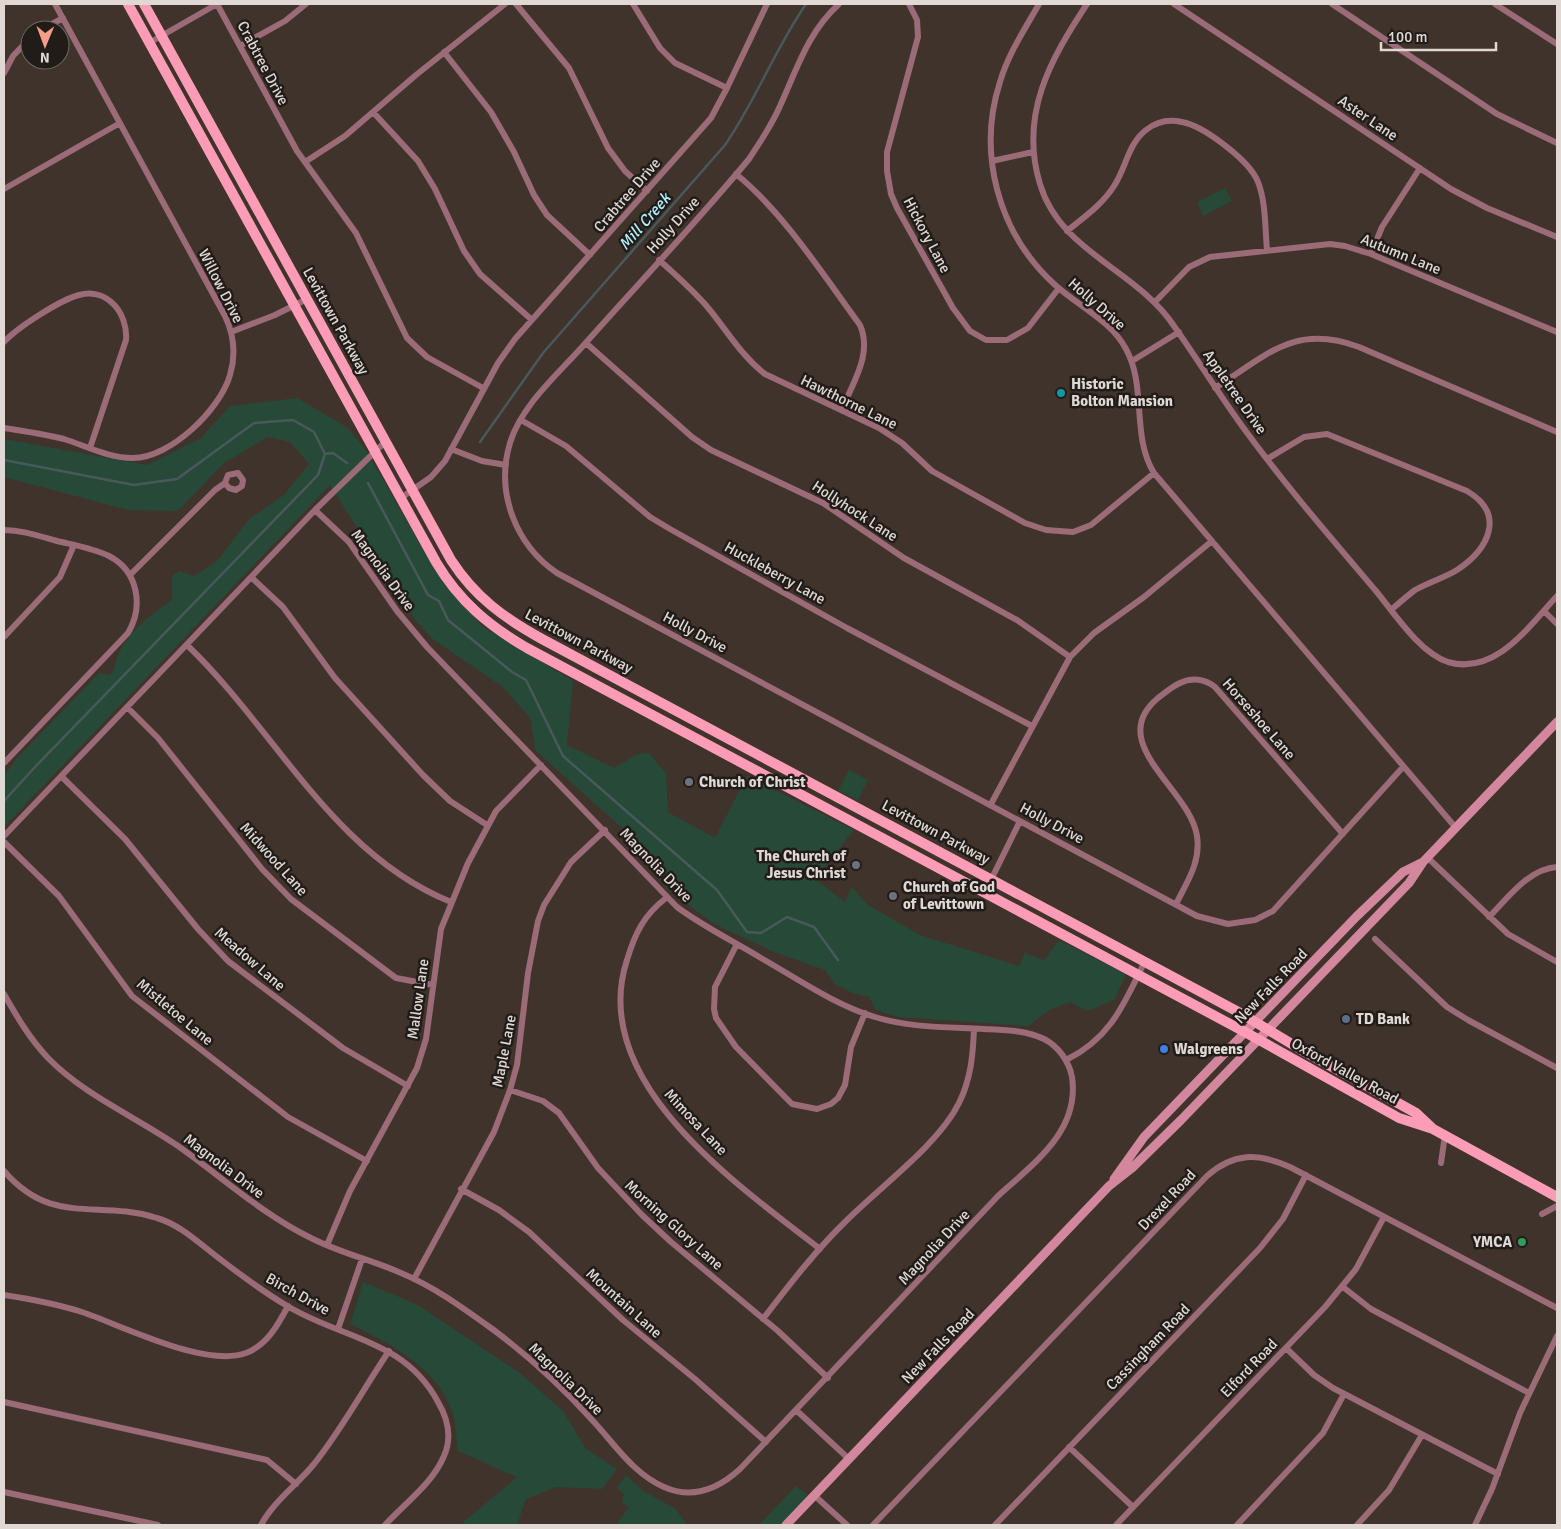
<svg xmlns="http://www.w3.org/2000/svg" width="1561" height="1529" font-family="Signika,sans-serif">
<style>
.green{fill:#264a37}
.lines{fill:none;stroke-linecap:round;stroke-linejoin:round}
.stream{stroke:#49595b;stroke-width:2.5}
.street{stroke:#9b6b77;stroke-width:6}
.secondary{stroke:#d2879c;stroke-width:9}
.primary{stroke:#fd9cb7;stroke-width:10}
.culture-dot{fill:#0f9aa8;stroke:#221c19;stroke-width:2}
.worship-dot{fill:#6b7280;stroke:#221c19;stroke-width:2}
.service-dot{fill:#5c6f8a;stroke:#221c19;stroke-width:2}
.shop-dot{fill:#3f7fe0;stroke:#221c19;stroke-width:2}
.leisure-dot{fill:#2e9e5b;stroke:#221c19;stroke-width:2}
.labels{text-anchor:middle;stroke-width:5;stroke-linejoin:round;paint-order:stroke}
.street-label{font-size:15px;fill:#e0d8d3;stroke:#221c19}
.poi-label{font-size:15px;font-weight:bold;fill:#e0d8d3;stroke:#221c19;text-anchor:start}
.water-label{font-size:16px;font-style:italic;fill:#aff1fb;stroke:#221c19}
</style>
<rect width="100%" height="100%" fill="#40332b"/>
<path class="green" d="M1225,188L1232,201L1203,216L1197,202Z
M297,398L348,428L367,452L422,547L481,625L573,681L567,745L614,768L638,754L649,753L666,773L668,812L715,838L747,776L854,830L815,879L845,902L852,887L868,905L920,935L1019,966L1025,953L1044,960L1059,940L1126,974L1115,999L1088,1011L1070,1002L1049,1010L1028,1026L899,1017L876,1010L869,997L853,993L835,984L825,970L774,952L714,924L667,889L630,835L536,751L530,718L503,687L434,640L416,621L330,485L4,827V776L17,758L99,673L110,675C116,668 115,661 119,653C129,631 153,613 172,600V576L179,571L194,576L217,561L249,519L284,495L309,464L290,442L268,437L224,463L178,511L128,510L4,477V439L147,465L201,438L230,406Z
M849,770L868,780L858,800L838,791Z
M363,1282L416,1304L520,1373L564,1412L585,1448L617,1469L602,1489L556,1487L526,1499L517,1525H460L517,1477L458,1451C456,1439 456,1424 453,1413C437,1367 391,1344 350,1324Z
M626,1475L642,1490L676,1509L687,1525H616L629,1507L622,1503L624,1494L617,1488Z
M796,1486L810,1497L784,1525H759Z"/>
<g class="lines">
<path class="stream" d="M480,442L543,353L725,145C756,100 775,49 806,4
M325,454L333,453L347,463
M4,460L134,485L177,479L254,423L293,420L314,432L325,454L318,475L35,767L4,801
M368,483L428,595L439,601L448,620L512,672L526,680L563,756L717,890L747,932L761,933L787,917L814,927L838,960"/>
<path class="street" d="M217,4L297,151L356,233L407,338L427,357L483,388
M516,4L569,68L608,148L625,171L647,191
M633,4L660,48L675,63L727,88
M839,4C808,32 797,69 780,106C772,125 760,142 749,159C696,223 638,284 582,347C557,375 521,406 510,443C495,493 516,545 557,573L1197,916L1228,924L1255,920L1273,911L1403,767
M909,4L917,20L918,37L887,152V171L891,194L897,208L953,308L970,331L986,340H1007L1028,328L1059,288
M1039,4C1025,29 1008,54 1000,82C977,153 998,232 1053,283C1076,305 1111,320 1126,349C1147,387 1131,436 1154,473L1456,828
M1087,4C1050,60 1019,115 1040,184C1060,252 1137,270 1174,326C1198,360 1220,396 1245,430C1286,486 1331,538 1376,591C1394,613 1420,653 1448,662C1496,676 1529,626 1557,596
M1174,4L1451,189L1487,208L1557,237
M1332,4L1497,114L1557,143
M1495,4L1557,44
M41,30L63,18
M149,43L217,4
M240,46L285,21L306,4
M444,52L491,112L514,152L534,195L547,215L590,255
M4,73L13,56L30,38
M373,112L418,161L435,189L464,251L480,274L532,320
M992,161L1033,152
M305,162L345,136L416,75L505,4
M736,174C783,212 824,276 860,325C873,355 852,383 842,410
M4,189L120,123
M1067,231C1084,217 1102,205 1114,186C1126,168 1128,144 1146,130C1156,122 1169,119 1182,122C1204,126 1250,161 1258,182C1266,202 1265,229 1267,250
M1371,254L1382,227L1420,168
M659,260C675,274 690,288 704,303C725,327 740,355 765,374L879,428L902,443L932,471L1025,523L1046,530L1073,532L1091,525L1154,473
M1155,302L1189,267L1210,257L1330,244L1345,246L1371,254L1557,332
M231,332L275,315L307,299
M4,342C18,327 60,300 79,295C108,287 128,314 126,340L90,448
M586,343L692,437L711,450L823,503L904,558L1017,620L1070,657
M1132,361L1179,332
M1215,388C1267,355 1295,323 1359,347L1557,432
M521,420L566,446L650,517L670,529L847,628L1032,726
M4,428C24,431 44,434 64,439C86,446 109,458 133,458C170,458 220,410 230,375C236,355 234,335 225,316L55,4
M451,449L482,461L506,465
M1267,459L1304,437L1327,434L1467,491C1506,514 1489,549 1457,570C1444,578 1429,582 1415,590C1407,596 1399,603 1391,610
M401,498L431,477L445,461L498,363L515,339L711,118L727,88L767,4
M4,530C22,530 39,536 57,541C74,545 93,548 109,556C138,571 144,606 128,633L4,763
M130,575L215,490L225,483L228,475L238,473L243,480L242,486L236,490L229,488L225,483
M252,578L283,607L335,678L423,775L450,801L487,825
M1544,611L1557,624
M4,637L60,577L74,545
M187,645C276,730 332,854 451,902
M127,707L158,738L262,869L291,899L396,978L433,985
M61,776L125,839L198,929L228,961L343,1048L408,1086
M991,804L1070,657L1094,633L1144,597L1212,541
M4,836L315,510L386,441
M4,842L59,896L132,996L288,1117L367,1161
M1427,857L1508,934L1557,962
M985,892L1020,821
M666,898C644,915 635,933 627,960C587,1082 738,1185 820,1249
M1176,904C1187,882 1201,862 1197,836C1190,789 1104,743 1158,698C1165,693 1171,687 1180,683C1192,677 1205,679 1215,687L1343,834
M1489,917C1508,898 1528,869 1557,867
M1375,939L1447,1007L1468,1020L1557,1068
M737,944L715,987L714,1009L716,1018L736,1047L792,1104L817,1109L831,1104L838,1098L845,1085L851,1047L865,1013
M4,994C17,1017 30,1039 48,1058C84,1095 136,1117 178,1146C222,1177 262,1214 311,1238C340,1253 372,1260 401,1273C435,1287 466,1310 495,1331C531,1358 564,1389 594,1422C616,1446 634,1474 664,1487C693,1500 718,1489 740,1469L998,1196C1034,1163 1080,1131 1072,1077C1069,1061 1058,1046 1044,1039C1026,1030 1004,1030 984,1029C948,1027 910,1028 875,1017C835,1005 798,979 761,958C733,941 704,927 677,907L427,647L397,611L349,542L315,510
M1066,1060C1111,1038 1124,1004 1145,961
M510,1090L543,1101L559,1113L598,1168L642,1215L671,1242L778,1331L828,1378
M1441,1163L1445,1135
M4,1171C52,1227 97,1199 157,1218C181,1225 201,1245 220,1259C242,1276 265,1293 289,1307C343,1339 405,1340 438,1402C448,1419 452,1438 444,1456C433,1483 404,1504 385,1525
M461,1189L499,1210L529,1232L623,1320L695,1379L766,1442
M1542,1214L1557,1206
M327,1245L350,1191L417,1068L426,1039L441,929L468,863L496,811L541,765
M414,1279L494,1132L510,1090L517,1065L528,973L538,921L544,905L571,862L605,830
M1343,1287L1371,1309L1529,1393
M4,1295C30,1299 57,1304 82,1312C123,1326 205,1368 246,1353C267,1345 278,1325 288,1306
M763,1319C789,1285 816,1250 847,1220C881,1186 938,1145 959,1103C971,1079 973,1054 974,1029
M338,1329L362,1259
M1286,1348L1314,1375L1333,1388L1498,1474
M4,1402L267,1460L296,1484
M796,1410L849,1459
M1069,1447L1133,1507
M4,1492L158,1525
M815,1496L847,1525
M261,1525C274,1501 297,1485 314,1464C342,1429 364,1388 389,1351
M873,1525L1207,1176C1234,1152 1258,1153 1290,1167L1557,1308
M995,1525L1260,1248L1283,1219L1306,1175
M1116,1525L1325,1307L1356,1269L1384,1217
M1237,1525L1323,1433L1344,1394
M1357,1525L1389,1490L1422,1435
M1475,1525L1492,1489L1520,1413L1557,1336"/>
<path class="secondary" d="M1114,1179L1144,1137L1356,917L1403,872L1423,862
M786,1525L1109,1186L1132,1168L1181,1120L1409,883L1423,862L1557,722"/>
<path class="primary" d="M128,4L436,562C459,601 489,626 527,648L1245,1032L1399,1118L1433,1129L1557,1197
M144,4L451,560C475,597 504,618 542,639L1242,1014L1300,1049L1416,1113L1432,1128"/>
</g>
<circle class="culture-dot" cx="1061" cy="393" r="5"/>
<g class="worship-dot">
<circle cx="689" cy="782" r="5"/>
<circle cx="856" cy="865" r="5"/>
<circle cx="893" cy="896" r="5"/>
</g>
<circle class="service-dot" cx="1346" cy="1019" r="5"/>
<circle class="shop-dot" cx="1164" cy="1049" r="5"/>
<circle class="leisure-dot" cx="1522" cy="1242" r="5"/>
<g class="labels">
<g class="street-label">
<text transform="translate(263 63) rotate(62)" y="5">Crabtree Drive</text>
<text transform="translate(1368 118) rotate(34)" y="5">Aster Lane</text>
<text transform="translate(627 195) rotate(-49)" y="5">Crabtree Drive</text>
<text transform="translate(673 225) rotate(-48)" y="5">Holly Drive</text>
<text transform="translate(927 235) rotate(62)" y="5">Hickory Lane</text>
<text transform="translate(1401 254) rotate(22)" y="5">Autumn Lane</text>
<text transform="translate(221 286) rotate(63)" y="5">Willow Drive</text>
<text transform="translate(1097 304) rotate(41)" y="5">Holly Drive</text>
<text transform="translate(336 321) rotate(61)" y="5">Levittown Parkway</text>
<text transform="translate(1235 392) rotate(55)" y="5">Appletree Drive</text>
<text transform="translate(849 402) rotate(26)" y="5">Hawthorne Lane</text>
<text transform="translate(855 511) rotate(33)" y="5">Hollyhock Lane</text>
<text transform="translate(383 570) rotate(54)" y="5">Magnolia Drive</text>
<text transform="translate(775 573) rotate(29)" y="5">Huckleberry Lane</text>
<text transform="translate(695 632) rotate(28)" y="5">Holly Drive</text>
<text transform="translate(579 641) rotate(28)" y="5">Levittown Parkway</text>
<text transform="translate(1259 719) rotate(49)" y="5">Horseshoe Lane</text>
<text transform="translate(1052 823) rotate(28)" y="5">Holly Drive</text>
<text transform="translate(936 832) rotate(28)" y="5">Levittown Parkway</text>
<text transform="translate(274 859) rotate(48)" y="5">Midwood Lane</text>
<text transform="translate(656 865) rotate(46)" y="5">Magnolia Drive</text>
<text transform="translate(250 959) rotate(41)" y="5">Meadow Lane</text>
<text transform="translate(1271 986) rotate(-46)" y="5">New Falls Road</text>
<text transform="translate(418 999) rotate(-82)" y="5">Mallow Lane</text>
<text transform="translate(175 1012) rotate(40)" y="5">Mistletoe Lane</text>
<text transform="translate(504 1051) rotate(-79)" y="5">Maple Lane</text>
<text transform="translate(1345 1071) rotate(29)" y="5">Oxford Valley Road</text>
<text transform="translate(696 1122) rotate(47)" y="5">Mimosa Lane</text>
<text transform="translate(224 1166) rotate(37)" y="5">Magnolia Drive</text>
<text transform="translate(1167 1200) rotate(-47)" y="5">Drexel Road</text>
<text transform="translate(674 1225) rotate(42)" y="5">Morning Glory Lane</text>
<text transform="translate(934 1247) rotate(-47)" y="5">Magnolia Drive</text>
<text transform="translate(298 1294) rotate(29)" y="5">Birch Drive</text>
<text transform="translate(624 1303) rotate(42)" y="5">Mountain Lane</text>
<text transform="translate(938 1346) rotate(-46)" y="5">New Falls Road</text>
<text transform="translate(1148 1347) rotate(-46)" y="5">Cassingham Road</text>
<text transform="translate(1249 1368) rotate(-46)" y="5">Elford Road</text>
<text transform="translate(566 1379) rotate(44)" y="5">Magnolia Drive</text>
</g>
<g class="poi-label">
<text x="1071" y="389">Historic<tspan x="1071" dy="17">Bolton Mansion</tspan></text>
<text x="699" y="787">Church of Christ</text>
<text x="846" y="861" text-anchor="end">The Church of<tspan x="846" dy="17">Jesus Christ</tspan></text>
<text x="903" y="892">Church of God<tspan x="903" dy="17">of Levittown</tspan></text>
<text x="1356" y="1024">TD Bank</text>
<text x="1174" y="1054">Walgreens</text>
<text x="1512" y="1247" text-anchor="end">YMCA</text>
</g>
<g class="water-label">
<text transform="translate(644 221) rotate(-49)" y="6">Mill Creek</text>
</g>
</g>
<rect width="1561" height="1529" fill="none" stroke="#e0d8d3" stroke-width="10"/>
<g transform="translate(45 45) rotate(181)"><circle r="24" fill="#221c19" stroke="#6e6763"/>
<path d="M0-4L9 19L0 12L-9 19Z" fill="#f49e8a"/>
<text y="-8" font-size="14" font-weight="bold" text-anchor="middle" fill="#e0d8d3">N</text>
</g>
<path d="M1381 42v8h115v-8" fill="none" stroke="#e0d8d3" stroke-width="2.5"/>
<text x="1388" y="42" font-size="15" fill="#e0d8d3" stroke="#221c19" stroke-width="4" paint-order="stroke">100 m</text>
</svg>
